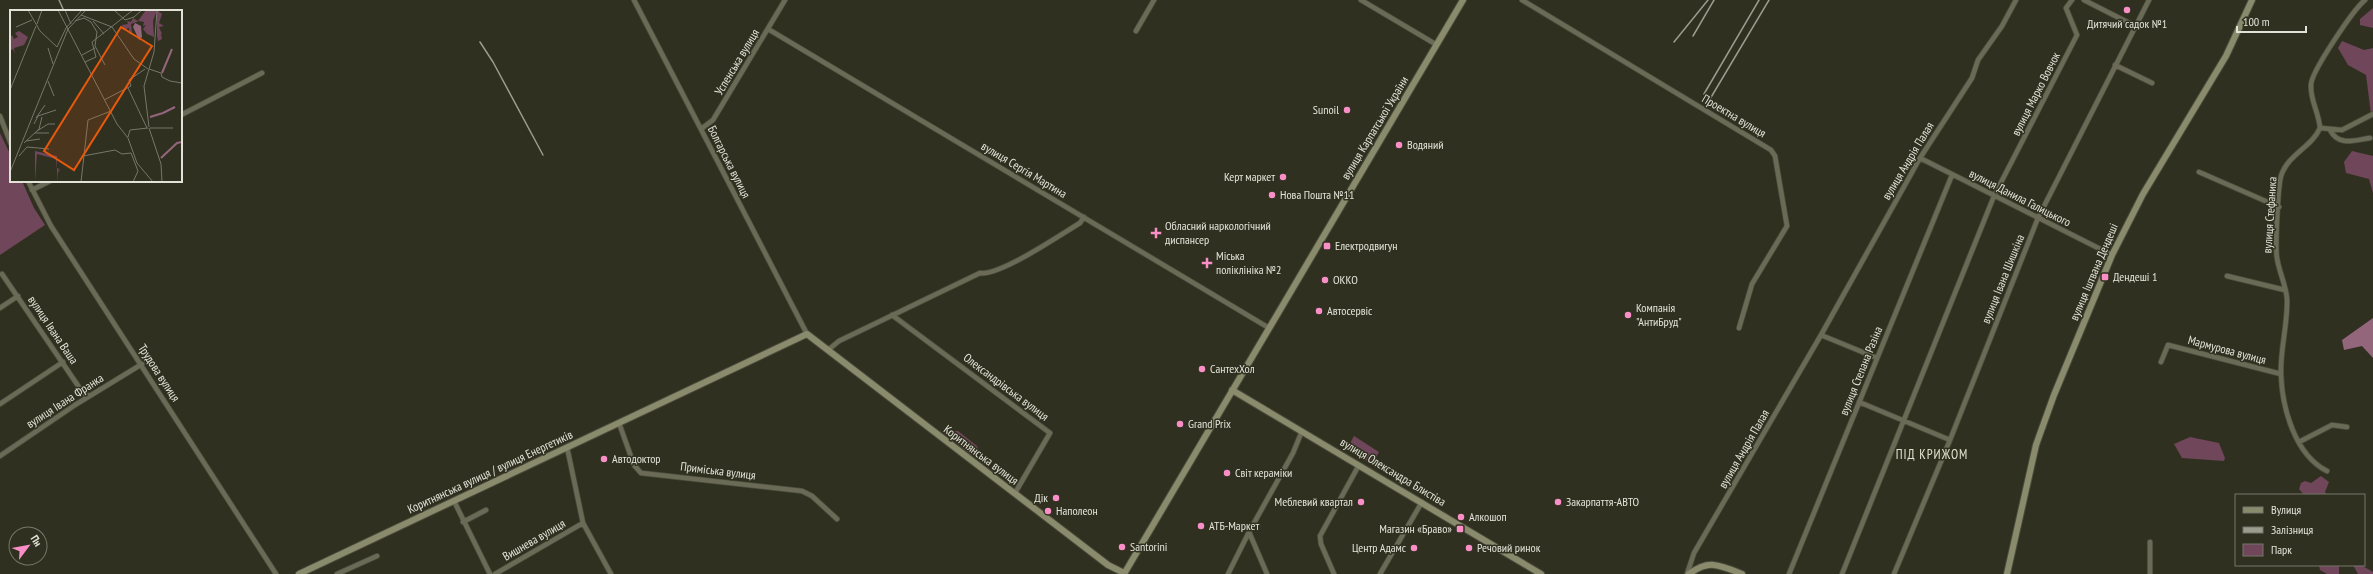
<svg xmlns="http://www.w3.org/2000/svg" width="2373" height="574" font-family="'PT Sans Narrow',sans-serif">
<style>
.green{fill:#6f465a}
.water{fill:#93667c}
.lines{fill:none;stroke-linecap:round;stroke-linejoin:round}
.street-casing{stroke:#4c4c3d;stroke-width:6}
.secondary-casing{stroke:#4c4c3d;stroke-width:8}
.street{stroke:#6a6a57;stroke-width:4.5}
.secondary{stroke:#8a8b6c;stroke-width:6}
.rail{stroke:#9b9b8e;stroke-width:1.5}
.poi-dot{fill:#fa8fc7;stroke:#303020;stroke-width:1.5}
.labels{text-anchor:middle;stroke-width:3;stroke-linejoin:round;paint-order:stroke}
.poi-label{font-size:12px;fill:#e2e2d8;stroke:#303020;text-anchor:start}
.street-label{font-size:12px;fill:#e2e2d8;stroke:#303020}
.neighbourhood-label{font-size:13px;letter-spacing:1px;fill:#e2e3ce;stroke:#303020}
.inset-river{fill:none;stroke:#93667c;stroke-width:2}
.inset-road{fill:none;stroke:#77776a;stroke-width:1}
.view{fill:#e8590c;fill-opacity:0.15;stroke:#e8590c;stroke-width:2}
.inset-edge{fill:none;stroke:#e2e2d8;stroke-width:2}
</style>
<rect width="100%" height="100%" fill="#303020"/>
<path class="green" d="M2373,8V28L2360,25V19Z
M2342,41L2364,50L2373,48V113L2371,114L2366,75L2348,65L2338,48Z
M0,133L11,156V181H22L34,208L45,225L0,255Z
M2352,151L2373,156V193L2369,179L2346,173L2344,162Z
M954,431H958L977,446L979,450L976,454L971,455L953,440L951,435Z
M1354,436L1379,452L1372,464L1347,449Z
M2190,437L2219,443L2225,458L2224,461L2182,458L2174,444Z
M2321,476L2329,482L2325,492L2327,495H2304L2299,489L2301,483L2305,481L2311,483Z
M2319,565H2339V574H2327L2320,570Z
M2353,565H2361L2373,572V574H2358Z"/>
<path class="water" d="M2373,318V358L2362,346L2344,350L2342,340Z"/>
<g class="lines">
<defs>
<path id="street" d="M634,0L807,334
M1361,0L1437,45
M1522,0L1771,150L1775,156L1787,226L1752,284L1739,328
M2084,0L2135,26
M768,29L1269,328
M1136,31L1154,0
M2115,65L2152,83
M181,115L262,73
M0,116L11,144
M2320,128L2342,130L2373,114
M701,129L713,120L785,0
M2330,130C2339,147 2355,140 2370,138
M1920,158L2112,255
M2199,172L2279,207
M28,181L51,226L276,574
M32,190L50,181
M2,274L83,393L89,396
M2227,276L2285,290
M0,308L18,296
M892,315L1050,433L1015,493
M1821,335L1877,358
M828,350L839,341L980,273C1000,276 1060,235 1080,223L1084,217
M2161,362L2168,345L2281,374
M1859,402L1950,440
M0,404L63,362
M619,423L634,465L641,473L802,491L812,496L837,519
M2299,442L2332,425L2347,427
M567,447L583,523L611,574
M0,456L75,405L142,364
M2327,471C2295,455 2282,408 2281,374C2280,349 2288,324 2287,299C2286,285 2279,272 2277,258C2275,246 2278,187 2281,176C2288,154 2312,147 2320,128C2319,113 2310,100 2311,85C2311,72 2353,10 2365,0
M454,501L490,574
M463,522L486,510
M337,574L377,556
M495,574L583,523
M1228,574L1249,532
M1267,574L1249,532L1293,453L1302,431
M1334,574L1321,544L1320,536L1359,465
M1380,574L1422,502
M1687,574L1694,553L1821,335L1920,158L1972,78L1978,60L2002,26L2016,0
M1789,574L1952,175
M1842,574L1994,196L2077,35L2066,8L2072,0
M1894,574L1950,440L2038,218L2149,0
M2150,574V542"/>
<path id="secondary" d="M1232,390L1541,574
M299,574L807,334L1108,565L1124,573
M1124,574L1463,0
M1689,574C1709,559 1720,565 1742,574
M2007,574L2036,445L2054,395L2112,255L2143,194L2226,56L2252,0"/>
</defs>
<use href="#street" class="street-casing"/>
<use href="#secondary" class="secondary-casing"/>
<use href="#street" class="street"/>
<use href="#secondary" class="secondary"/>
<path class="rail" d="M59,0L64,11
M1693,36L1714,0
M480,42L493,62L543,155
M1674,42L1708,0
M1704,94L1759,0
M1710,99L1769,0"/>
</g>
<g class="poi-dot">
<circle cx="2127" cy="10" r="4"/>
<circle cx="1347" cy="110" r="4"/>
<circle cx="1399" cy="145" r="4"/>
<circle cx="1283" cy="177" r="4"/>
<circle cx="1272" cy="195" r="4"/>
<path d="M1154 227h4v4h4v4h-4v4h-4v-4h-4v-4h4z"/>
<rect x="1323" y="242" width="8" height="8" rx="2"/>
<path d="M1205 257h4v4h4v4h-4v4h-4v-4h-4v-4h4z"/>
<rect x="2101" y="273" width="8" height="8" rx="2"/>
<circle cx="1325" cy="280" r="4"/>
<circle cx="1319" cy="311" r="4"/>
<circle cx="1628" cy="315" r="4"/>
<circle cx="1202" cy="369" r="4"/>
<circle cx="1180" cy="424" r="4"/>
<circle cx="604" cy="459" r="4"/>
<circle cx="1227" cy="473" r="4"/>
<circle cx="1056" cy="498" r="4"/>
<circle cx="1361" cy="502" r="4"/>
<circle cx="1558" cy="502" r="4"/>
<circle cx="1048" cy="511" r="4"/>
<circle cx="1461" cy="517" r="4"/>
<circle cx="1201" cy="526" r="4"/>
<rect x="1456" y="525" width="8" height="8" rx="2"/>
<circle cx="1122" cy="547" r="4"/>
<circle cx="1414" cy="548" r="4"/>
<circle cx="1469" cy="548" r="4"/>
</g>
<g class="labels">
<g class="poi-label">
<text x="2127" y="28" text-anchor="middle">Дитячий садок №1</text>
<text x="1339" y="114" text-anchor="end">Sunoil</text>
<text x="1407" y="149">Водяний</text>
<text x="1275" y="181" text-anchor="end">Керт маркет</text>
<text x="1280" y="199">Нова Пошта №11</text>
<text x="1165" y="230">Обласний наркологічний<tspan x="1165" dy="14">диспансер</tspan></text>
<text x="1335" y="250">Електродвигун</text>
<text x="1216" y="260">Міська<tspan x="1216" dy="14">поліклініка №2</tspan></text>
<text x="2113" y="281">Дендеші 1</text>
<text x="1333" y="284">ОККО</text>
<text x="1636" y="312">Компанія<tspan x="1636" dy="14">"АнтиБруд"</tspan></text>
<text x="1327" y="315">Автосервiс</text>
<text x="1210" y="373">СантехХол</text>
<text x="1188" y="428">Grand Prix</text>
<text x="612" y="463">Автодоктор</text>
<text x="1235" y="477">Світ кераміки</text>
<text x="1048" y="502" text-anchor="end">Дік</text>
<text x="1353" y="506" text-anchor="end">Меблевий квартал</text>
<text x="1566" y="506">Закарпаття-АВТО</text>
<text x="1056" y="515">Наполеон</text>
<text x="1469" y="521">Алкошоп</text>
<text x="1209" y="530">АТБ-Маркет</text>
<text x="1452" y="533" text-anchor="end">Магазин «Браво»</text>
<text x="1130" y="551">Santorini</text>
<text x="1406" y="552" text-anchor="end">Центр Адамс</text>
<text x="1477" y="552">Речовий ринок</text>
</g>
<g class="street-label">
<text transform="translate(737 62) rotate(-59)" y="4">Успенська вулиця</text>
<text transform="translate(2036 94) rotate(-63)" y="4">вулиця Марко Вовчок</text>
<text transform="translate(1734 116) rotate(31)" y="4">Проектна вулиця</text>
<text transform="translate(1375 128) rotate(-59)" y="4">вулиця Карпатської України</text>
<text transform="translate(1908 161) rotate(-59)" y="4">вулиця Андрія Палая</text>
<text transform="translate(729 162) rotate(63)" y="4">Болгарська вулиця</text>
<text transform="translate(1024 170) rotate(31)" y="4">вулиця Сергія Мартина</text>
<text transform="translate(2020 198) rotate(27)" y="4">вулиця Данила Галицького</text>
<text transform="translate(2270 215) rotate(-86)" y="4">вулиця Стефаника</text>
<text transform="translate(2094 272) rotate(-67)" y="4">вулиця Іштвана Дендеші</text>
<text transform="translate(2003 279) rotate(-68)" y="4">вулиця Івана Шишкіна</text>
<text transform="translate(53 330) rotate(56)" y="4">вулиця Івана Ваша</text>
<text transform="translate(2227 350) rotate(15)" y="4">Мармурова вулиця</text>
<text transform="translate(1861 371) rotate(-68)" y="4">вулиця Степана Разіна</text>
<text transform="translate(159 373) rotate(57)" y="4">Трудова вулиця</text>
<text transform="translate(1006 387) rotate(37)" y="4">Олександрівська вулиця</text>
<text transform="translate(65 401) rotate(-33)" y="4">вулиця Івана Франка</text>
<text transform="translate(1744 449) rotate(-60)" y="4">вулиця Андрія Палая</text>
<text transform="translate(981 455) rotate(37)" y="4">Коритнянська вулиця</text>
<text transform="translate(718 471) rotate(7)" y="4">Приміська вулиця</text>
<text transform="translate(490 472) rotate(-25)" y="4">Коритнянська вулиця / вулиця Енергетиків</text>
<text transform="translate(1393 472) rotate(31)" y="4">вулиця Олександра Блистіва</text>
<text transform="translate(534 540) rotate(-30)" y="4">Вишнева вулиця</text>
</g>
<g class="neighbourhood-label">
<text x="1932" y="459">ПІД КРИЖОМ</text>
</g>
</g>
<g transform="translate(10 10)">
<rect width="172" height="172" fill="#303020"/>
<path d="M136,0H147L143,11L144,27L137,24L133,19L136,15L133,16L134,12L129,11L121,14L122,23L119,24V18L113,20L112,15L118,14L117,11L121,12L123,8L128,11ZM147,0L152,4L149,13L154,16L149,17L152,24H147H151L152,29L148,31L147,26ZM9,21L18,27L14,35L4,38L5,44L3,39L0,41V28L2,25L4,29L8,27L5,23ZM25,141L47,146V158L50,159L47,160H50L48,162V172L46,149L27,144L25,172Z" fill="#6f465a"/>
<path d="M125,13L131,16L132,27L129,30L123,17Z" fill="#93667c"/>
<path class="inset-river" d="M152,63L162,39M153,103L165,97M140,107L153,103M151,148L167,133L172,132"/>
<path class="inset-road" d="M18,0L30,21L47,37L56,18L72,0M48,0L107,114L118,128L127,153L143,172M55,0L61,14M104,0L115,10L124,7L132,0M71,5L102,17L124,49L138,59M65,11L74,8L81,12L87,22L85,36L95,55M83,11L94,24M27,14L32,0M6,17L22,10M38,38L43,54M72,45L85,38M75,52L86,47L82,32L123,0M139,59L151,63L152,67L160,71L172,73M38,71L44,86M118,78L137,118M0,80L26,16M94,90L121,76L119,70L135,59M26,108L35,95M24,114L28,106L46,100M139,117L134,76L144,42L147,0M139,118L151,154L152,172M140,118H163M27,121L38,114H45M25,123H39M118,127L120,120L138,118M16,131L30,129M14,133L29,119L32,107M9,146L17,137L39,139M73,146L105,140L112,144L121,143L128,161L123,172M0,162L58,19L76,0M71,172L78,110L101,101"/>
<path class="view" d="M111,17L142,36L64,160L34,141Z"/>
<rect width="172" height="172" class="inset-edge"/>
</g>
<rect x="2235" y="494" width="130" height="72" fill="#303020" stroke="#77776a"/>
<rect x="2243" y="507" width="20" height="6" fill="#8a8b6c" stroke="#77776a"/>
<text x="2271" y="514" font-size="12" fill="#e2e2d8">Вулиця</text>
<rect x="2243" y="527" width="20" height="6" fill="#9b9b8e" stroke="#77776a"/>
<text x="2271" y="534" font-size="12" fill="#e2e2d8">Залізниця</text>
<rect x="2243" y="544" width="20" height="12" fill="#6f465a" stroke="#77776a"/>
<text x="2271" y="554" font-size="12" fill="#e2e2d8">Парк</text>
<g transform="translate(28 546) rotate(58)"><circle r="19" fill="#303020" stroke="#77776a"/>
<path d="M0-3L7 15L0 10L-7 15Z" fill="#fa8fc7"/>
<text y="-6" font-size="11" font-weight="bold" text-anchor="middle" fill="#e2e2d8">Пн</text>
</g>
<path d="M2237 26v6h69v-6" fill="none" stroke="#e2e2d8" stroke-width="2"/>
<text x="2243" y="26" font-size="12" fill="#e2e2d8" stroke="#303020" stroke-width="3" paint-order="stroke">100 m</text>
</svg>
